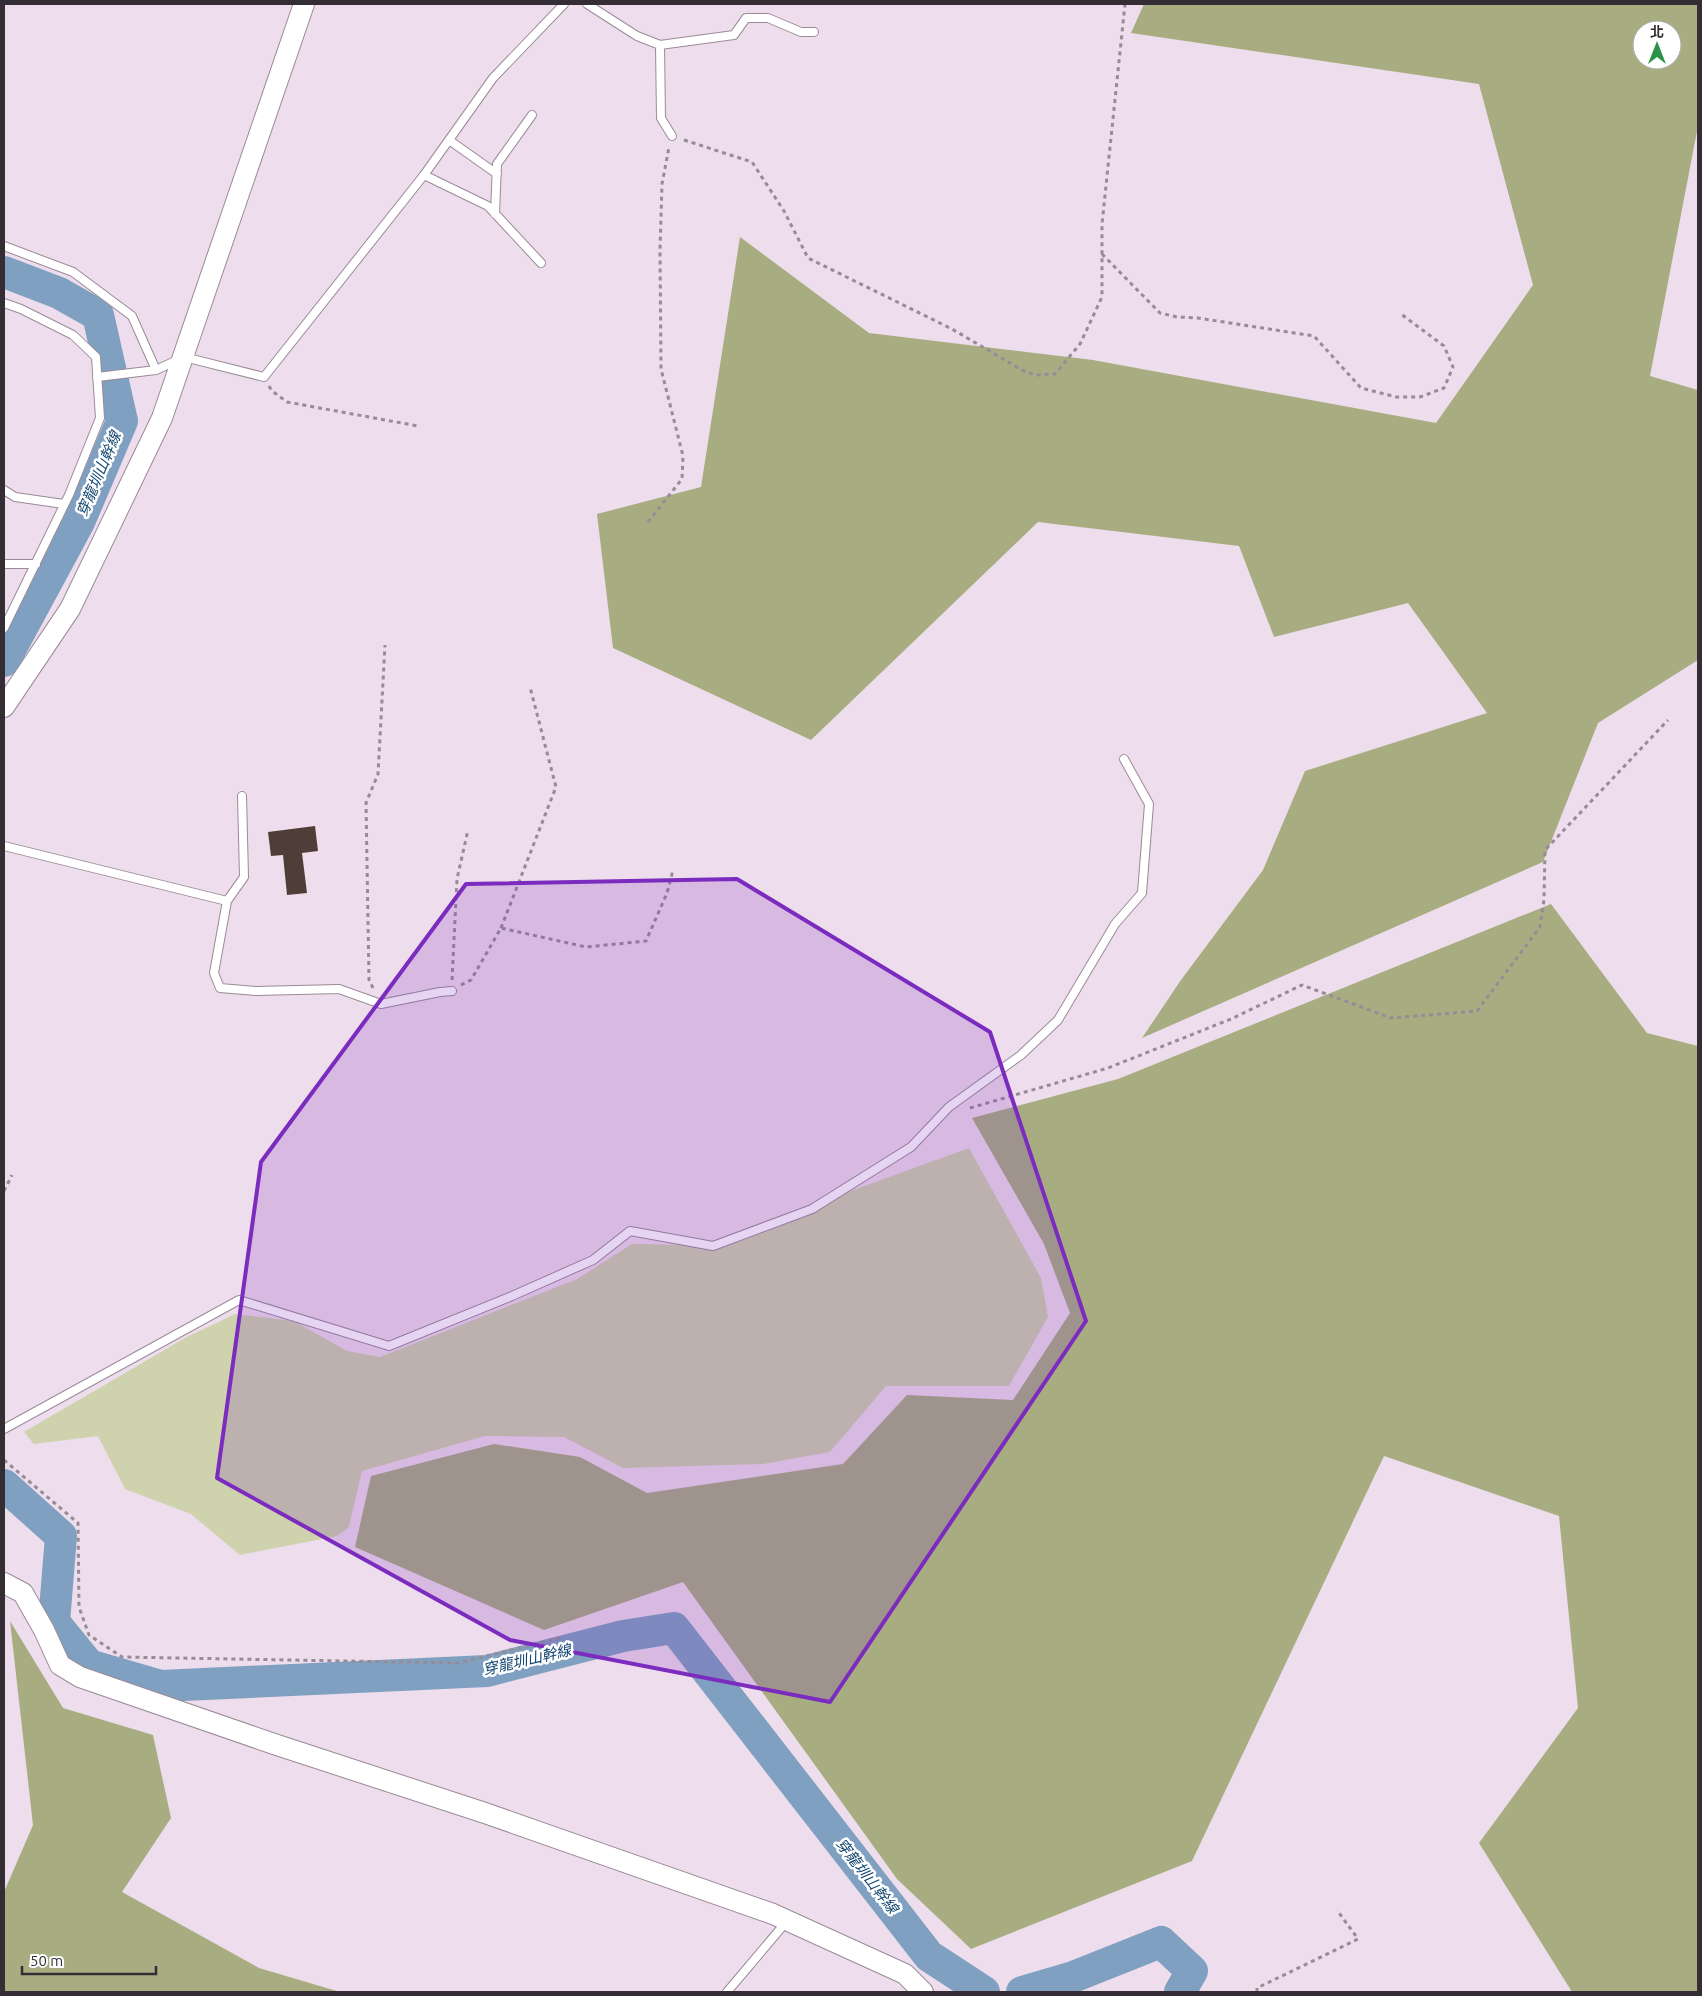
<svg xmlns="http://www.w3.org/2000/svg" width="1702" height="1996" font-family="Ubuntu,'Noto Sans TC',sans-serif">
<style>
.green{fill:#ced2ad}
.forest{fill:#a8ad81;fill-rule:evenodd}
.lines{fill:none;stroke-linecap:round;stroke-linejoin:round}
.river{stroke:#7fa0c1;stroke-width:32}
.building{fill:#4f3e37}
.service-casing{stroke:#9a8b98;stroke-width:10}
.tertiary-casing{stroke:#9a8b98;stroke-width:22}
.path{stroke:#978b96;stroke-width:3;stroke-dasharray:4 4;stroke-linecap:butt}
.service{stroke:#fff;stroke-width:8}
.tertiary{stroke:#fff;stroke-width:20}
.marked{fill:#7b2cbf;fill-opacity:0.2;stroke:#7b2cbf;stroke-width:4;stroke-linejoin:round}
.labels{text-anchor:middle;stroke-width:5;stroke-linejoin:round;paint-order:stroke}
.water-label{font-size:15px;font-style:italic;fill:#114671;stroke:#fff}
</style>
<rect width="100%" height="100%" fill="#eeddec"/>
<path class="green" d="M969,1148L1041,1278L1048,1317L1009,1386H886L830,1452L763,1464L623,1468L564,1437L485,1436L362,1471L349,1527L337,1536L240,1555L191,1514L125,1489L98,1436L34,1444L24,1432L185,1338L235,1314L294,1321L347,1351L380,1357L577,1279L632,1244L702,1245Z"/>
<path class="forest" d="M1144,4H1698V126L1650,376L1698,390V660L1598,723L1543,862L1142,1038L1181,980L1263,870L1305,771L1487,713L1408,603L1274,637L1239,546L1038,522L811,740L613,648L597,514L701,487L740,237L869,333L1093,360L1436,423L1533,285L1479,84L1131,33ZM1642,30H1672V60H1642Z
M1551,904L1647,1033L1698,1046V1992H1572L1479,1843L1578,1708L1559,1516L1384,1456L1192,1861L971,1949L897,1879L683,1582L544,1630L355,1547L371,1476L494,1444L580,1457L647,1493L843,1464L907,1395L1013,1400L1070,1313L1044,1244L972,1118L1118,1079Z
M10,1621L63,1708L153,1735L171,1818L122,1892L259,1968L340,1992H4V1892L33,1825Z"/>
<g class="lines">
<path class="river" d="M4,272L59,293L98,315L122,421L79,522L4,661
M4,1485L61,1536L54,1622L89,1665L161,1686L487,1671L623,1636L674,1628L929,1956L984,1992
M1022,1992L1073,1977L1161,1942L1192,1971L1180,1992"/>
</g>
<path class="building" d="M315,826L318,851L302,853L307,893L287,895L283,855L271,856L268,832Z"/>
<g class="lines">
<defs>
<path id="service" d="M587,4L637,36L660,45L661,118L672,136
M660,45L734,35L746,18H768L801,32H814
M449,140L497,174
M424,175L488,206L541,263
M495,214L497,164L532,115
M4,246L73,272L132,316L156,370
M4,303L21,309L73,335L96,357L100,418L69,495L4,628
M97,377L156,370L184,357L264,377L424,175L493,78L564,4
M4,490L15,497L64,504
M4,564H36
M4,846L227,901L214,973L220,988L256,991L339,989L381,1004L440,992L452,991
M227,901L244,877L242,796
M4,1429L239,1300L389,1346L512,1296L593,1260L630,1231L713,1246L812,1209L911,1147L949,1107L1021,1055L1058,1020L1115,924L1142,893L1149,804L1124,759
M727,1992L787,1921"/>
<path id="tertiary" d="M4,707L70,609L162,418L304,4
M4,1583L23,1593L44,1630L60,1665L80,1677L277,1745L485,1813L773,1914L905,1974L923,1992"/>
</defs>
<use href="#service" class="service-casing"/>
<use href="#tertiary" class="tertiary-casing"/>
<path class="path" d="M684,140L752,162L784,211L808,258L952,329L1022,370L1035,375L1055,374L1080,344L1102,297V224L1125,4
M1102,254L1160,313L1177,317L1198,318L1314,336L1361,388L1396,397H1420L1444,388L1453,367L1444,346L1401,314
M269,386L272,391L287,402L418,426
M648,522L682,479L683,456L661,369L660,250L662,184L669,147
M501,928L556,787L530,687
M452,980L457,879L468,830
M461,985L471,980L501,928L586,947L646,941L667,893L673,870
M373,988L369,980L366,803L378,774L385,645
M970,1108L1108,1068L1231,1019L1302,985L1391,1018L1477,1011L1540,927L1544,900L1545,850L1668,720
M4,1191L12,1175
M4,1460L78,1523L79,1607L89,1635L122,1657L458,1663L560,1638
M1257,1992V1988L1358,1939L1337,1910"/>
<use href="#service" class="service"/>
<use href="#tertiary" class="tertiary"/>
</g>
<path class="marked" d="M737,879L990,1032L1086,1321L830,1702L510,1640L217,1478L261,1162L466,884Z"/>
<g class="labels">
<g class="water-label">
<text transform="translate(99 474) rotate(-67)" y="5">穿龍圳山幹線</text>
<text transform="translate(527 1660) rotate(-13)" y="5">穿龍圳山幹線</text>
<text transform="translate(867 1876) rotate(52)" y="5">穿龍圳山幹線</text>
</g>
</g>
<rect width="1702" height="1996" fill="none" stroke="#342e34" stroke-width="10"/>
<g transform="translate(1657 45)"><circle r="24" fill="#ffffff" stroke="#aeabae"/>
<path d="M0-4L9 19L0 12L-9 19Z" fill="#2c9248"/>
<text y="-8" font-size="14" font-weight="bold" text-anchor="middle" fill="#342e34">北</text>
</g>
<path d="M22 1966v8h134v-8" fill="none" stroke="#342e34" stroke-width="2.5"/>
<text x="30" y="1966" font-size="15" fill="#342e34" stroke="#ffffff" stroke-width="4" paint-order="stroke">50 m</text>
</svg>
